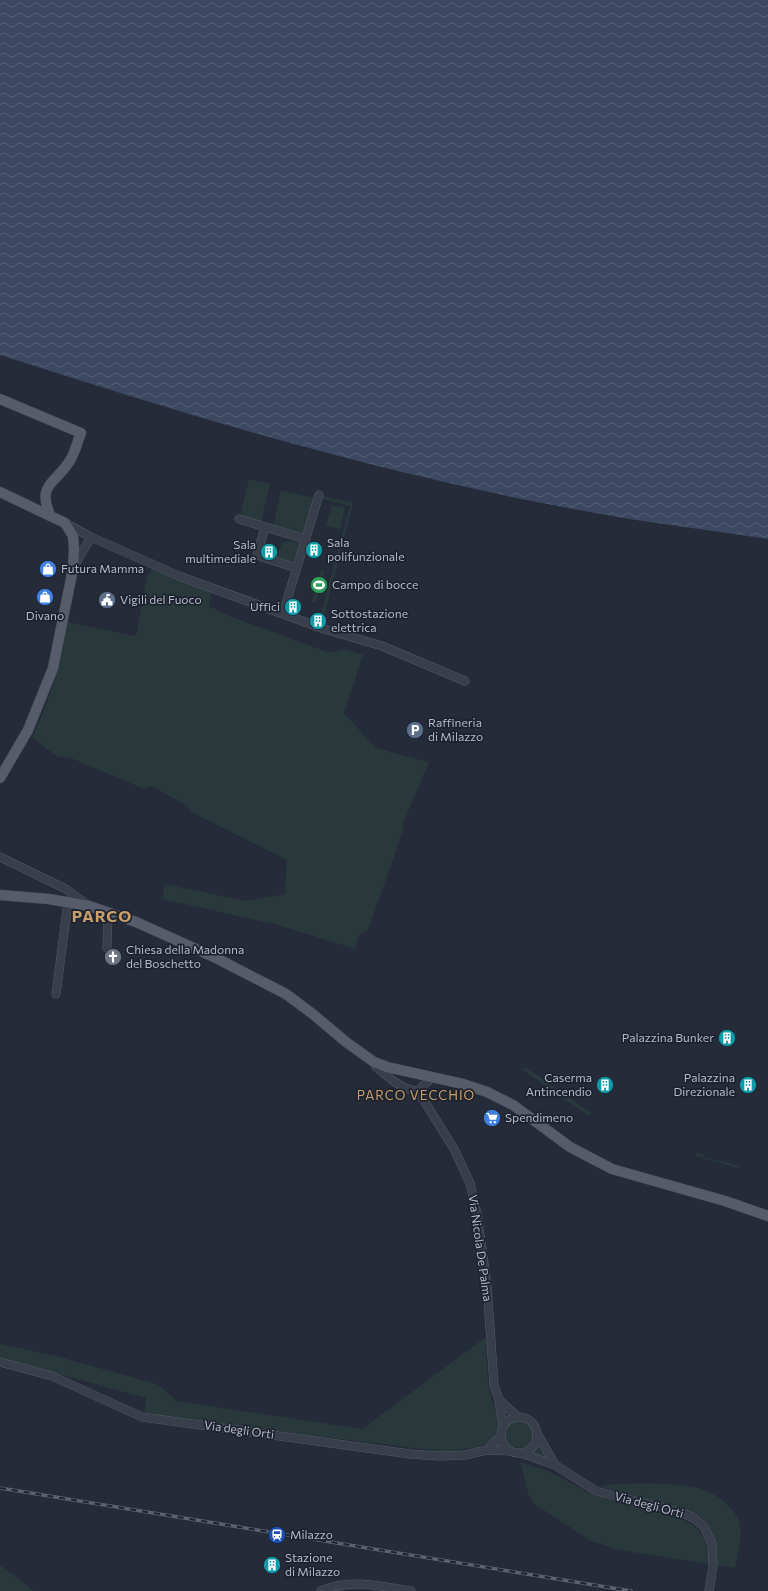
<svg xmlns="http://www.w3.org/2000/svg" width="768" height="1591" font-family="Commissioner,sans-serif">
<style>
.grass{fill:#28383b}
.water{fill:url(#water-waves)}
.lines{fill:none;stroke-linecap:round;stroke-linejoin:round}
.minor-casing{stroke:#535965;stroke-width:9}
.major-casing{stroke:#414753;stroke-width:11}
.minor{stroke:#383e4a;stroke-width:8}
.major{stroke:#565c6a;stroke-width:10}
.rail-casing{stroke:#5b6170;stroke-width:3.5}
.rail{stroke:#1d232f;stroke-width:2;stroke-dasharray:6;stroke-linecap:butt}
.labels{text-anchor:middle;stroke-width:3.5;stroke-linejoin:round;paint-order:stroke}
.poi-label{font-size:12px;fill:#b4b9c5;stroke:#1d232f;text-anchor:start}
.street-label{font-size:12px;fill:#b4b9c5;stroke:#1d232f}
.neighbourhood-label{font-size:13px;letter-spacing:1px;fill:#ca9e6a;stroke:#1d232f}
.district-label{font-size:16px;font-weight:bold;letter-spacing:1px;fill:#ca9e6a;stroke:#1d232f}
</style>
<defs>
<pattern id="water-waves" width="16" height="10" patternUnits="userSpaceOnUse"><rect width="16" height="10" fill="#3c4861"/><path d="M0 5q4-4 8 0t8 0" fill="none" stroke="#566076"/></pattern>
</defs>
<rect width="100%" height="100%" fill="#252b39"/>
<path class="grass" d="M249,479L270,484L261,522L240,517Z
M281,490L315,498L305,536L273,527L274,523L290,526L274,522Z
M319,495L353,503L323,620L320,618L350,506L318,498Z
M332,505L345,508L340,529L326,526Z
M284,541L302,543L295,565L274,558L277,550L279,551L282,542L284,543Z
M152,569L211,592L209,606L232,617L330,653L344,649L363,655L344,713L376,748L429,762L402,826L404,828L368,930L359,936L355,949L278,925L163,899L164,884L246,901L285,894L287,860L193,813L186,805L151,786L144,789L71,758L58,757L32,738C50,699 61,665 67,622L136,636L147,577Z
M321,569L325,570L316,603L312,601Z
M525,1067L591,1113L589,1116L523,1070Z
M696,1153L704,1154L703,1157L738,1165L741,1169L699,1157L695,1155Z
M486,1337C487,1355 486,1372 489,1389C491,1400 497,1411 498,1421C501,1451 460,1450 440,1451L144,1416L146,1398L0,1358V1344L56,1356L157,1384L177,1401L362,1429Z
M505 1434a14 14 0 1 1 28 0a14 14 0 1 1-28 0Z
M538,1440L552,1461L527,1453L536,1447Z
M520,1462L551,1472L591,1494L679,1518C699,1526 709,1538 708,1561L717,1562C718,1542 710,1527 697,1514L600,1486C625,1482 673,1482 698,1488C712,1491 731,1504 737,1517C745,1532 738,1552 735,1568L619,1550L591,1541L533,1503L529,1497Z
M0,1565L34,1591H0Z"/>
<path class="water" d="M0,0H768V539C701,529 634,521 568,508C375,472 186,415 0,355Z"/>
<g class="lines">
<defs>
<path id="minor" d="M239,519L305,539
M65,523L91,537L179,576L324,629L382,646L465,681
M265,527L257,555L296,568
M73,568L91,537
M283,613L319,495
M0,857L66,889L89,906
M107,948L108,912
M56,994L68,902
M374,1062L376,1067C389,1077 401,1090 418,1091L454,1149L470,1183L477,1214L487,1285L494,1385L499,1400L503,1426
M418,1091L432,1077
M0,1362L52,1376L142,1417L410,1454L440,1456L465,1455L487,1450L509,1451
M499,1400L517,1416
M501 1435a18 18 0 1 1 36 0a18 18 0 1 1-36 0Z
M537,1433L555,1465
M487,1450L500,1437
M521,1453L555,1465L596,1491L680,1512L694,1518L704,1527L712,1544L713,1566L709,1591
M321,1591C351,1578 380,1586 411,1591"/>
<path id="major" d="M0,399L81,433C77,442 75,454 69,462C55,484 37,484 50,515
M0,492L65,523L73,536L74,549L73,569L53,668L28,730L0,778
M0,895L49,899L89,906L136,922L216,958L286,994L314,1015L346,1042L374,1062L387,1067L463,1084L487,1092L513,1105L570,1147L612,1169L725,1201L768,1216"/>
</defs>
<use href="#minor" class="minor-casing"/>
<use href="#major" class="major-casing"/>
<use href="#minor" class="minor"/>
<use href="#major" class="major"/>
<defs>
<path id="rail" d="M0,1488L631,1591"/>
</defs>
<use href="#rail" class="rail-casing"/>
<use href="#rail" class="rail"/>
</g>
<defs>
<symbol id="building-disc" viewBox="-11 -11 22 22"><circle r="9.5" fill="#0f9aa8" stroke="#1d232f"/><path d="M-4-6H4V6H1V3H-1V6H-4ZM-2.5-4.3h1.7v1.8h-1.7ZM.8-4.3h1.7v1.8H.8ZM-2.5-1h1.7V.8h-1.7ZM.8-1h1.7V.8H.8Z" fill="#fff"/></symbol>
<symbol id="shop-disc" viewBox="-11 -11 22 22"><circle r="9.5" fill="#3f7fe0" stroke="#1d232f"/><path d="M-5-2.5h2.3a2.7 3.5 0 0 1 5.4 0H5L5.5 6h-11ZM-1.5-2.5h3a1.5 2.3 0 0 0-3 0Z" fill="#fff"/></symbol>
<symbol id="stadium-disc" viewBox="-11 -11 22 22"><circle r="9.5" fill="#2e9e5b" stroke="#1d232f"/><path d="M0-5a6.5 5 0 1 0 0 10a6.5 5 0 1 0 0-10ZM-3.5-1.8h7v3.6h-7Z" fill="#fff"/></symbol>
<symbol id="civic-disc" viewBox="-11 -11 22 22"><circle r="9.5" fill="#5c6f8a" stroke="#1d232f"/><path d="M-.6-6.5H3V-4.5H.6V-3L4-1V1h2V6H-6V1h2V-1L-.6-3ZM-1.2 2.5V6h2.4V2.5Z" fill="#fff"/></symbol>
<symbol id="parking-disc" viewBox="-11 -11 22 22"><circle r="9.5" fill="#5c6f8a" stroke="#1d232f"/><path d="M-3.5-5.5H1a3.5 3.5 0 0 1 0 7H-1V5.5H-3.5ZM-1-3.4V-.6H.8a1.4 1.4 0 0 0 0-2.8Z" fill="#fff"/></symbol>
<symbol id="church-disc" viewBox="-11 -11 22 22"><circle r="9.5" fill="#6b7280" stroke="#1d232f"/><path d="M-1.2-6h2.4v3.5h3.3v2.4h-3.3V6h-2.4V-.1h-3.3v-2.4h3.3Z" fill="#fff"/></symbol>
<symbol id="supermarket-disc" viewBox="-11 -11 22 22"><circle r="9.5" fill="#3f7fe0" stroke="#1d232f"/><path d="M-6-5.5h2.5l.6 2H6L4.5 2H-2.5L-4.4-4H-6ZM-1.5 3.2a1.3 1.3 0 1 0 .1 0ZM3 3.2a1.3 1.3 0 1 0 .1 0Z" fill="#fff"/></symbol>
<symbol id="station-disc" viewBox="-11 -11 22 22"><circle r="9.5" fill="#1a4fb4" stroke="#1d232f"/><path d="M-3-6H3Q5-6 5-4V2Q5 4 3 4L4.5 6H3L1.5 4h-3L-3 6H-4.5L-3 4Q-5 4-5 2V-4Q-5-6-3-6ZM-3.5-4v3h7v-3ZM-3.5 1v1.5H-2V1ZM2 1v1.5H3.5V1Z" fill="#fff"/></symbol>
</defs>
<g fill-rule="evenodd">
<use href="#building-disc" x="304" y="540" width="20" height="20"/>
<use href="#building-disc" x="259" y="542" width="20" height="20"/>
<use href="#shop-disc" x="38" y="559" width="20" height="20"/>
<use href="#stadium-disc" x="309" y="575" width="20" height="20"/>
<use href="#shop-disc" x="35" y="587" width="20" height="20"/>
<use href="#civic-disc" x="97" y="590" width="20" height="20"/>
<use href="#building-disc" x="283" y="597" width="20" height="20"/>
<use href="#building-disc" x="308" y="611" width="20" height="20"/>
<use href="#parking-disc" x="405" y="720" width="20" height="20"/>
<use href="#church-disc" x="103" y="947" width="20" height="20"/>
<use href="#building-disc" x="717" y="1028" width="20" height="20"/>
<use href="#building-disc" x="595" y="1075" width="20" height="20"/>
<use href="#building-disc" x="738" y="1075" width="20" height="20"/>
<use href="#supermarket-disc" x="482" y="1108" width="20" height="20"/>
<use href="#station-disc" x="267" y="1525" width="20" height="20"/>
<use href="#building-disc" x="262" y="1555" width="20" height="20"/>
</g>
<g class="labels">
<g class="poi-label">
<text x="327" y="547">Sala<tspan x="327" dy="14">polifunzionale</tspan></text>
<text x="256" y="549" text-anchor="end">Sala<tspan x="256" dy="14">multimediale</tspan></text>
<text x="61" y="573">Futura Mamma</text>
<text x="332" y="589">Campo di bocce</text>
<text x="120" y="604">Vigili del Fuoco</text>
<text x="280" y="611" text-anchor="end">Uffici</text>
<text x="331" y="618">Sottostazione<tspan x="331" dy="14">elettrica</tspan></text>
<text x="45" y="620" text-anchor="middle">Divano</text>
<text x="428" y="727">Raffineria<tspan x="428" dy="14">di Milazzo</tspan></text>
<text x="126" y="954">Chiesa della Madonna<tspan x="126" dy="14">del Boschetto</tspan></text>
<text x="714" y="1042" text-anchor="end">Palazzina Bunker</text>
<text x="592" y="1082" text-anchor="end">Caserma<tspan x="592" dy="14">Antincendio</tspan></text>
<text x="735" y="1082" text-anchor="end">Palazzina<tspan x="735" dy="14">Direzionale</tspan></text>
<text x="505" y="1122">Spendimeno</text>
<text x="290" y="1539">Milazzo</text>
<text x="285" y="1562">Stazione<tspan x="285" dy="14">di Milazzo</tspan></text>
</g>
<g class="street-label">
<text transform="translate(480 1248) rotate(82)" y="4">Via Nicola De Palma</text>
<text transform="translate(239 1430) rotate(8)" y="4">Via degli Orti</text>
<text transform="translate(649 1505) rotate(15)" y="4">Via degli Orti</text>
</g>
<g class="neighbourhood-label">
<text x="416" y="1100">PARCO VECCHIO</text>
</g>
<g class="district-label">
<text x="102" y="922">PARCO</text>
</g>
</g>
</svg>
